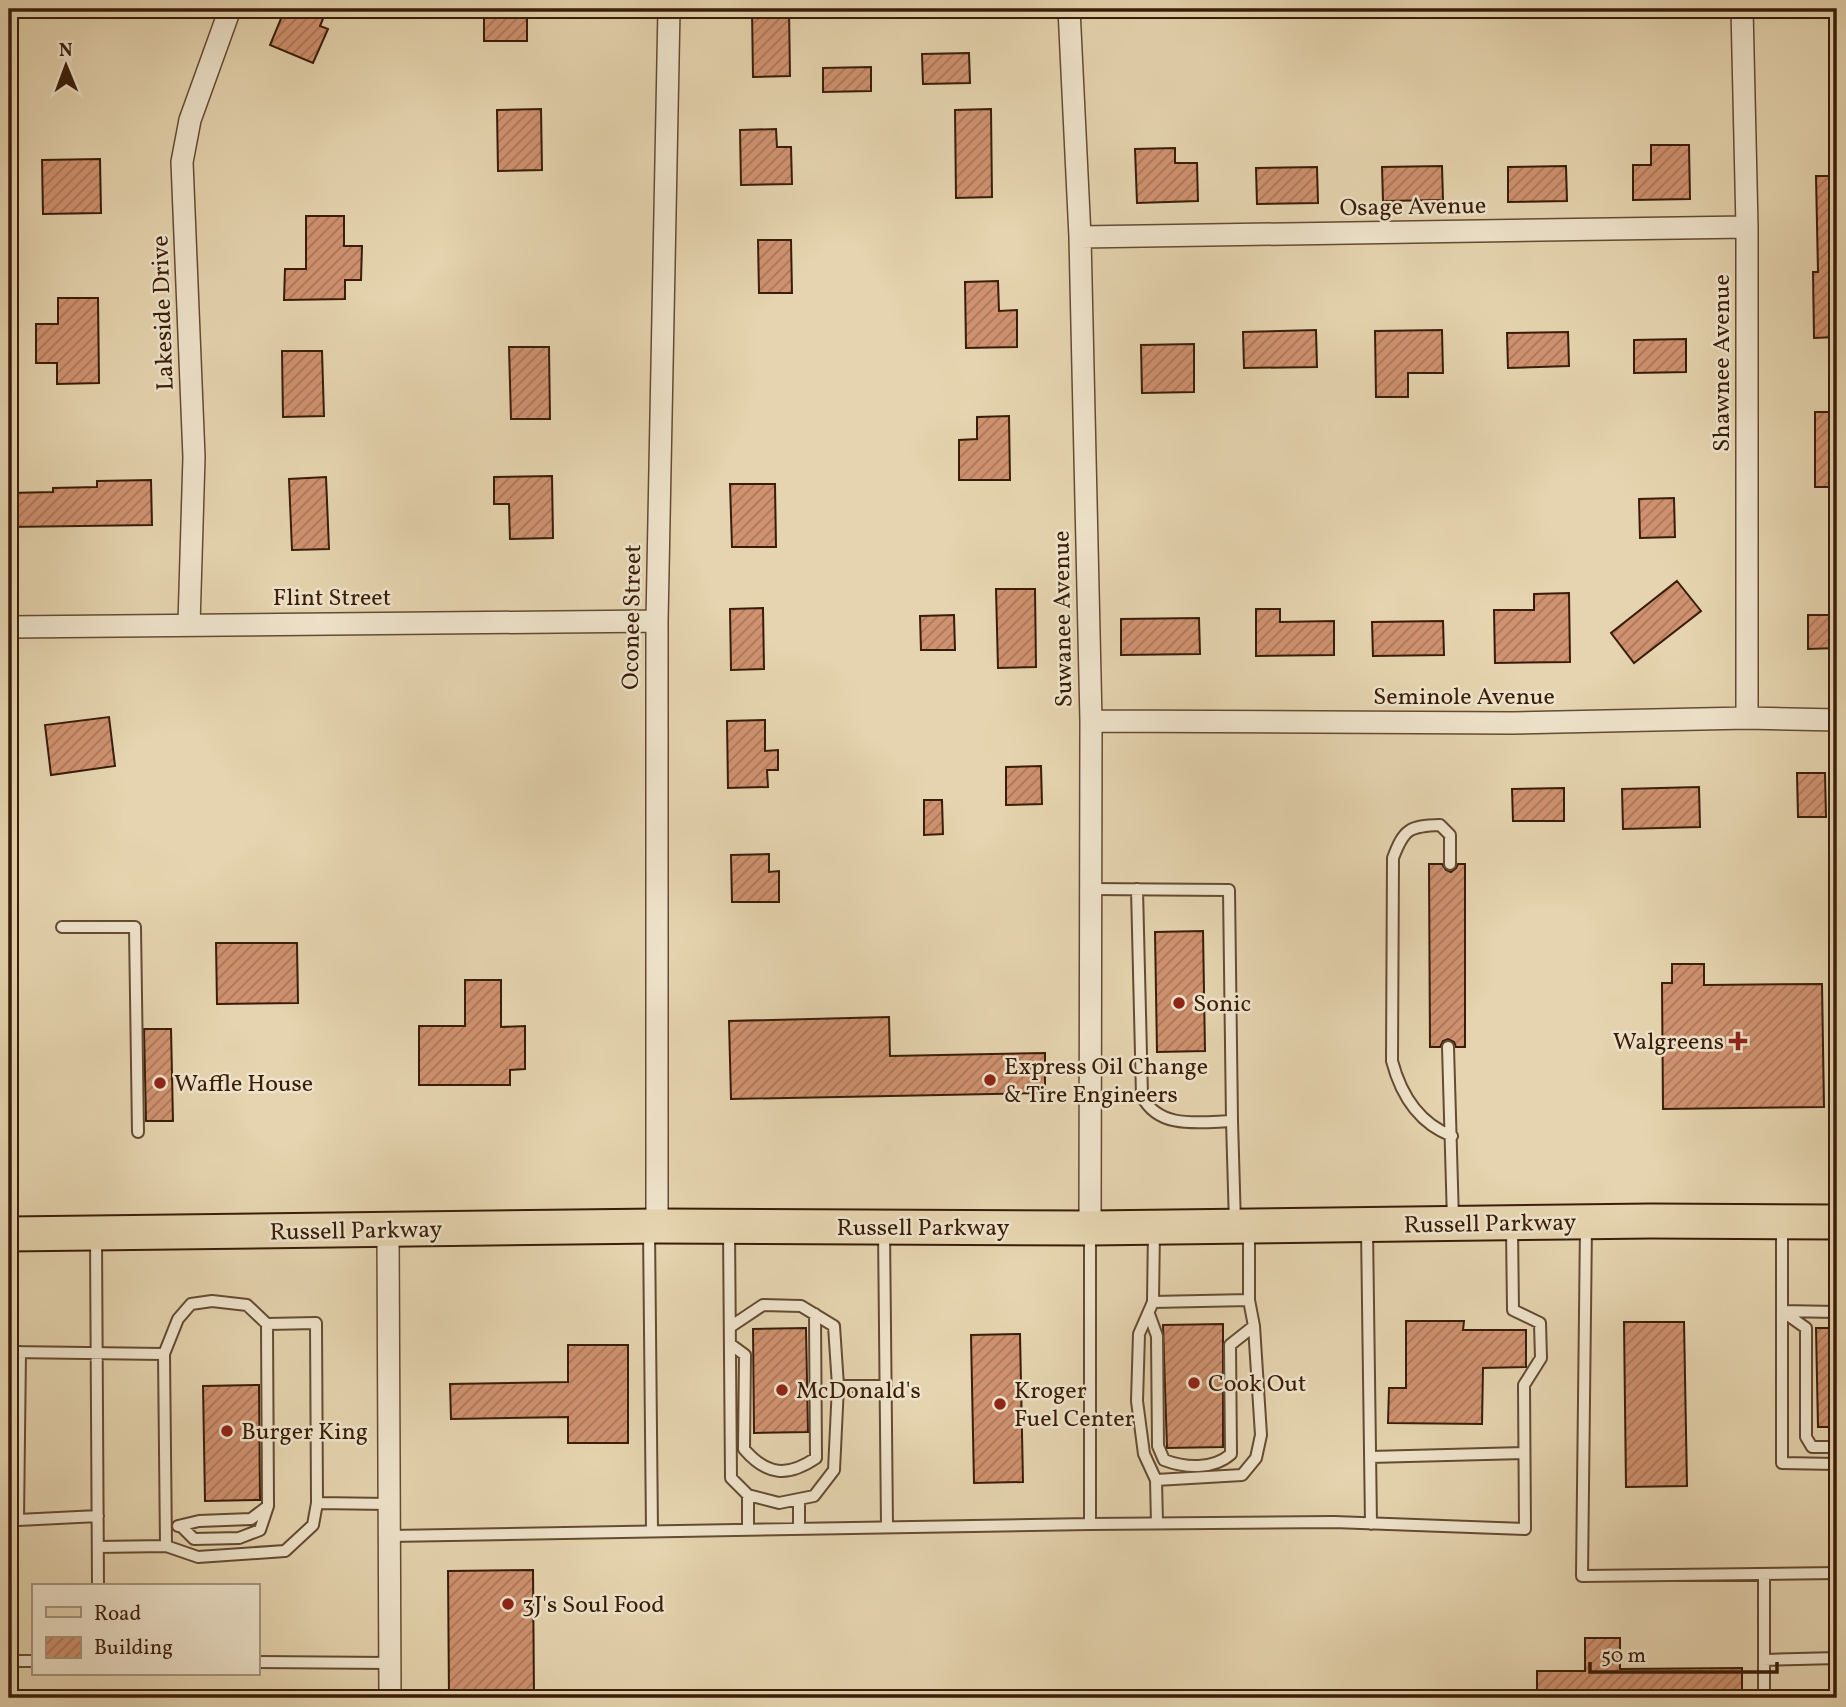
<svg xmlns="http://www.w3.org/2000/svg" width="1846" height="1707" font-family="Vollkorn,serif">
<style>
.building{fill:url(#building-hatch);stroke:#391d09;stroke-width:2}
.lines{fill:none;stroke-linecap:round;stroke-linejoin:round}
.lane-casing{stroke:#644b32;stroke-width:14}
.street-casing{stroke:#644b32;stroke-width:24}
.primary-casing{stroke:#391d09;stroke-width:37}
.lane{stroke:#eee3cb;stroke-width:10}
.street{stroke:#eee3cb;stroke-width:21}
.primary{stroke:#e5d4af;stroke-width:33}
.poi-dot{fill:#8f2418;stroke:#eee3cb;stroke-width:2.5}
.labels{text-anchor:middle;stroke-width:5;stroke-linejoin:round;paint-order:stroke}
.street-label{font-size:24px;fill:#391d09;stroke:#eee3cb}
.poi-label{font-size:24px;fill:#391d09;stroke:#eee3cb;text-anchor:start}
</style>
<defs>
<pattern id="building-hatch" width="6" height="6" patternUnits="userSpaceOnUse" patternTransform="scale(1.75)"><rect width="6" height="6" fill="#d09270"/><path d="M-1 1l2-2M0 6l6-6M5 7l2-2" fill="none" stroke="#aa775a"/></pattern>
</defs>
<rect width="100%" height="100%" fill="#e5d4af"/>
<filter id="stains"><feTurbulence type="fractalNoise" baseFrequency=".00286" numOctaves="4"/><feColorMatrix values="0 0 0 0 .2 0 0 0 0 .09 0 0 0 0 .02 0 0 0 .5 -.17"/></filter>
<radialGradient id="worn" r=".72"><stop offset=".6" stop-color="#630" stop-opacity="0"/><stop offset="1" stop-color="#630" stop-opacity=".3"/></radialGradient>
<path class="building" d="M285,9H327L320,26L328,29L313,63L270,45Z
M484,9H527V41H484Z
M752,9H789L790,76L753,77Z
M969,53L970,83L923,84L922,54Z
M871,67V91L823,92V68Z
M541,109L542,170L498,171L497,110Z
M991,109L992,197L956,198L955,110Z
M776,129L777,147H791L792,184L741,185L740,130Z
M1651,145H1689L1690,199L1633,200V165H1651Z
M1175,148V163H1197L1198,201L1137,203L1135,149Z
M100,159L101,213L43,214L42,160Z
M1442,166L1443,200L1383,201L1382,167Z
M1566,166L1567,201L1508,202V167Z
M1317,167L1318,203L1257,204L1256,168Z
M1816,176H1837V337L1814,338L1813,272H1818Z
M306,216H344V246H362L361,280H345V299L284,300L285,269H306Z
M758,240H791L792,293H759Z
M998,281L999,311L1017,310V347L966,348L965,282Z
M58,298H98L99,383L57,384V363H36V324H58Z
M1316,330L1317,367L1244,368L1243,332Z
M1442,330L1443,373H1408V397H1376L1375,331Z
M1568,332L1569,366L1508,368L1507,333Z
M1686,339V372L1634,373V340Z
M1194,344V392L1142,393L1141,345Z
M509,347H549L550,419H511Z
M282,351H322L324,416L283,417Z
M1815,412H1837V487H1815Z
M1009,416L1010,480H959V440L977,439V417Z
M552,476L553,538L510,539L509,504H494V477Z
M326,477L329,549L292,550L289,479Z
M151,480L152,525L9,527V493L53,492V488L97,487V481Z
M730,484H775L776,547H732Z
M1674,498L1675,537L1640,538L1639,499Z
M1677,581L1701,611L1634,663L1611,633Z
M996,589H1035L1036,667L998,668Z
M1569,593L1570,662L1495,663L1494,610H1534V594Z
M763,608L764,669L731,670L730,609Z
M1256,609H1280V622L1334,621V655L1256,656Z
M954,615L955,650H921L920,616Z
M1808,615H1837V648L1808,649Z
M1199,618L1200,654L1121,655V619Z
M1443,621L1444,655L1373,656L1372,622Z
M109,717L115,766L51,775L45,725Z
M765,720V751L778,750V770H767L768,787L728,788L727,721Z
M1041,766L1042,804L1006,805V767Z
M1797,773H1825L1826,817H1798Z
M1699,787L1700,827L1623,829L1622,789Z
M1564,788V821H1513L1512,789Z
M924,800H942L943,834L924,835Z
M769,854V872L779,871V902H732L731,855Z
M1429,864H1442L1446,870L1451,872L1456,868L1458,864H1465V1047H1456L1454,1042L1448,1039L1443,1041L1440,1047H1430Z
M1203,931L1205,1051L1157,1052L1155,932Z
M216,943H297L298,1003L217,1004Z
M1672,964H1704V985L1822,984L1824,1107L1663,1109L1662,983H1672Z
M465,980H501V1027L525,1026V1069L510,1070V1085H419V1026H465Z
M889,1017L890,1056L1045,1053V1093L731,1099L729,1021Z
M144,1029H171L173,1121H146Z
M1406,1321H1464L1463,1330H1526V1367L1483,1368L1482,1424L1388,1423L1389,1388H1406Z
M1624,1322H1684L1687,1486L1626,1487Z
M1223,1324V1447L1167,1448L1163,1325Z
M806,1328L808,1432L754,1433L753,1329Z
M1816,1328H1837V1427H1818Z
M1020,1334L1023,1482L974,1483L971,1335Z
M568,1345H628V1443H568V1417L451,1419L450,1384L568,1382Z
M259,1385L260,1500L205,1501L203,1386Z
M533,1570L534,1698H449L448,1571Z
M1585,1638H1620V1669L1742,1668V1698H1537V1671H1585Z"/>
<g class="lines">
<defs>
<path id="lane" d="M1450,864V835L1440,825C1409,826 1404,829 1393,858L1392,1061C1401,1095 1418,1123 1452,1136
M1090,889L1229,890L1232,1121C1200,1122 1159,1130 1142,1096L1137,889
M62,927H135L138,1132
M1448,1047L1453,1220
M1232,1121L1235,1224
M1586,1225L1582,1576L1837,1573
M1782,1225V1463L1837,1464
M649,1229L652,1531
M729,1229L731,1478L748,1495L779,1503L814,1496L834,1470L838,1386L834,1326L801,1306L763,1305L730,1327
M884,1229L887,1527
M1367,1229L1371,1524
M1154,1230L1153,1302L1139,1334L1137,1401L1144,1454L1156,1480
M96,1236L98,1586
M1153,1302L1249,1300
M1782,1311L1806,1328V1437L1812,1447H1837
M1782,1311L1837,1312
M1149,1314L1157,1336L1158,1446L1164,1460C1185,1468 1213,1470 1231,1454L1230,1345L1254,1326
M267,1324L316,1323L317,1503L389,1504
M730,1344L745,1355L744,1449C767,1476 788,1477 816,1458L815,1314
M9,1352L164,1354L166,1546L98,1547
M20,1352L18,1520L98,1516
M164,1354L178,1319L191,1304L212,1301L247,1305L267,1324L268,1506L260,1530L239,1538L194,1539L181,1526
M838,1386H886
M1370,1457L1524,1453
M748,1495V1530
M799,1500V1529
M1157,1523L1156,1480L1242,1475L1256,1458L1261,1435L1254,1326L1249,1300V1229
M1090,1524L1334,1522L1525,1529L1524,1385L1541,1358L1540,1323L1513,1310L1512,1227
M178,1526L199,1521L251,1519L268,1506
M390,1536L1090,1524V1233
M166,1546L198,1557L285,1551L313,1525L317,1503
M1764,1574V1698
M1764,1660L1837,1658
M9,1661H33
M257,1662L390,1663"/>
<path id="street" d="M1069,9L1080,237L1091,721L1090,1228
M1742,9L1747,227V718
M1080,237L1747,227
M189,624L194,457L182,162L190,120L230,9
M9,627L657,621
M1091,721L1513,723L1747,718L1837,720
M657,1226V621L669,9
M388,1231L390,1698"/>
<path id="primary" d="M9,1234L657,1226L1090,1228L1651,1221L1837,1222"/>
</defs>
<use href="#lane" class="lane-casing"/>
<use href="#street" class="street-casing"/>
<use href="#primary" class="primary-casing"/>
<use href="#lane" class="lane"/>
<use href="#street" class="street"/>
<use href="#primary" class="primary"/>
</g>
<g class="poi-dot">
<circle cx="1179" cy="1003" r="7"/>
<path d="M1734.5 1030.5h7v7h7v7h-7v7h-7v-7h-7v-7h7z"/>
<circle cx="990" cy="1080" r="7"/>
<circle cx="160" cy="1083" r="7"/>
<circle cx="1194" cy="1383" r="7"/>
<circle cx="782" cy="1390" r="7"/>
<circle cx="1000" cy="1404" r="7"/>
<circle cx="227" cy="1431" r="7"/>
<circle cx="508" cy="1604" r="7"/>
</g>
<g class="labels">
<g class="street-label">
<text transform="translate(1413 206) rotate(-1)" y="8">Osage Avenue</text>
<text transform="translate(162 313) rotate(-92)" y="8">Lakeside Drive</text>
<text transform="translate(1721 363) rotate(-90)" y="8">Shawnee Avenue</text>
<text x="332" y="605">Flint Street</text>
<text transform="translate(631 617) rotate(-89)" y="8">Oconee Street</text>
<text transform="translate(1062 619) rotate(-91)" y="8">Suwanee Avenue</text>
<text x="1464" y="704">Seminole Avenue</text>
<text transform="translate(1490 1223) rotate(-1)" y="8">Russell Parkway</text>
<text x="923" y="1235">Russell Parkway</text>
<text transform="translate(356 1230) rotate(-1)" y="8">Russell Parkway</text>
</g>
<g class="poi-label">
<text x="1193" y="1011">Sonic</text>
<text x="1724" y="1049" text-anchor="end">Walgreens</text>
<text x="1004" y="1074">Express Oil Change<tspan x="1004" dy="28">&amp; Tire Engineers</tspan></text>
<text x="174" y="1091">Waffle House</text>
<text x="1208" y="1391">Cook Out</text>
<text x="796" y="1398">McDonald's</text>
<text x="1014" y="1398">Kroger<tspan x="1014" dy="28">Fuel Center</tspan></text>
<text x="241" y="1439">Burger King</text>
<text x="522" y="1612">3J's Soul Food</text>
</g>
</g>
<rect width="1846" height="1707" fill="none" stroke="#e5d4af" stroke-width="35"/>
<rect x="10" y="10" width="1825" height="1686" fill="none" stroke="#391d09" stroke-width="3.5"/>
<rect x="18" y="18" width="1811" height="1672" fill="none" stroke="#391d09" stroke-width="2"/>
<rect x="32" y="1584" width="228" height="91" fill="#eee3cb" stroke="#a6947d" stroke-width="2"/>
<rect x="46" y="1607" width="35" height="10" fill="#e5d4af" stroke="#a6947d" stroke-width="2"/>
<text x="94" y="1620" font-size="21" fill="#391d09">Road</text>
<rect x="46" y="1637" width="35" height="21" fill="url(#building-hatch)" stroke="#a6947d" stroke-width="2"/>
<text x="94" y="1654" font-size="21" fill="#391d09">Building</text>
<g transform="translate(66 66) rotate(359)" stroke="#eee3cb" stroke-width="5" paint-order="stroke">
<path d="M0-5L12 26L0 18L-12 26Z" fill="#391d09"/>
<text y="-10" font-size="19" font-weight="bold" text-anchor="middle" fill="#391d09">N</text>
</g>
<path d="M1590 1662v10h187v-10" fill="none" stroke="#391d09" stroke-width="3.5"/>
<text x="1601" y="1662" font-size="21" fill="#391d09" stroke="#eee3cb" stroke-width="5" paint-order="stroke">50 m</text>
<rect width="100%" height="100%" filter="url(#stains)"/>
<rect width="100%" height="100%" fill="url(#worn)"/>
</svg>
